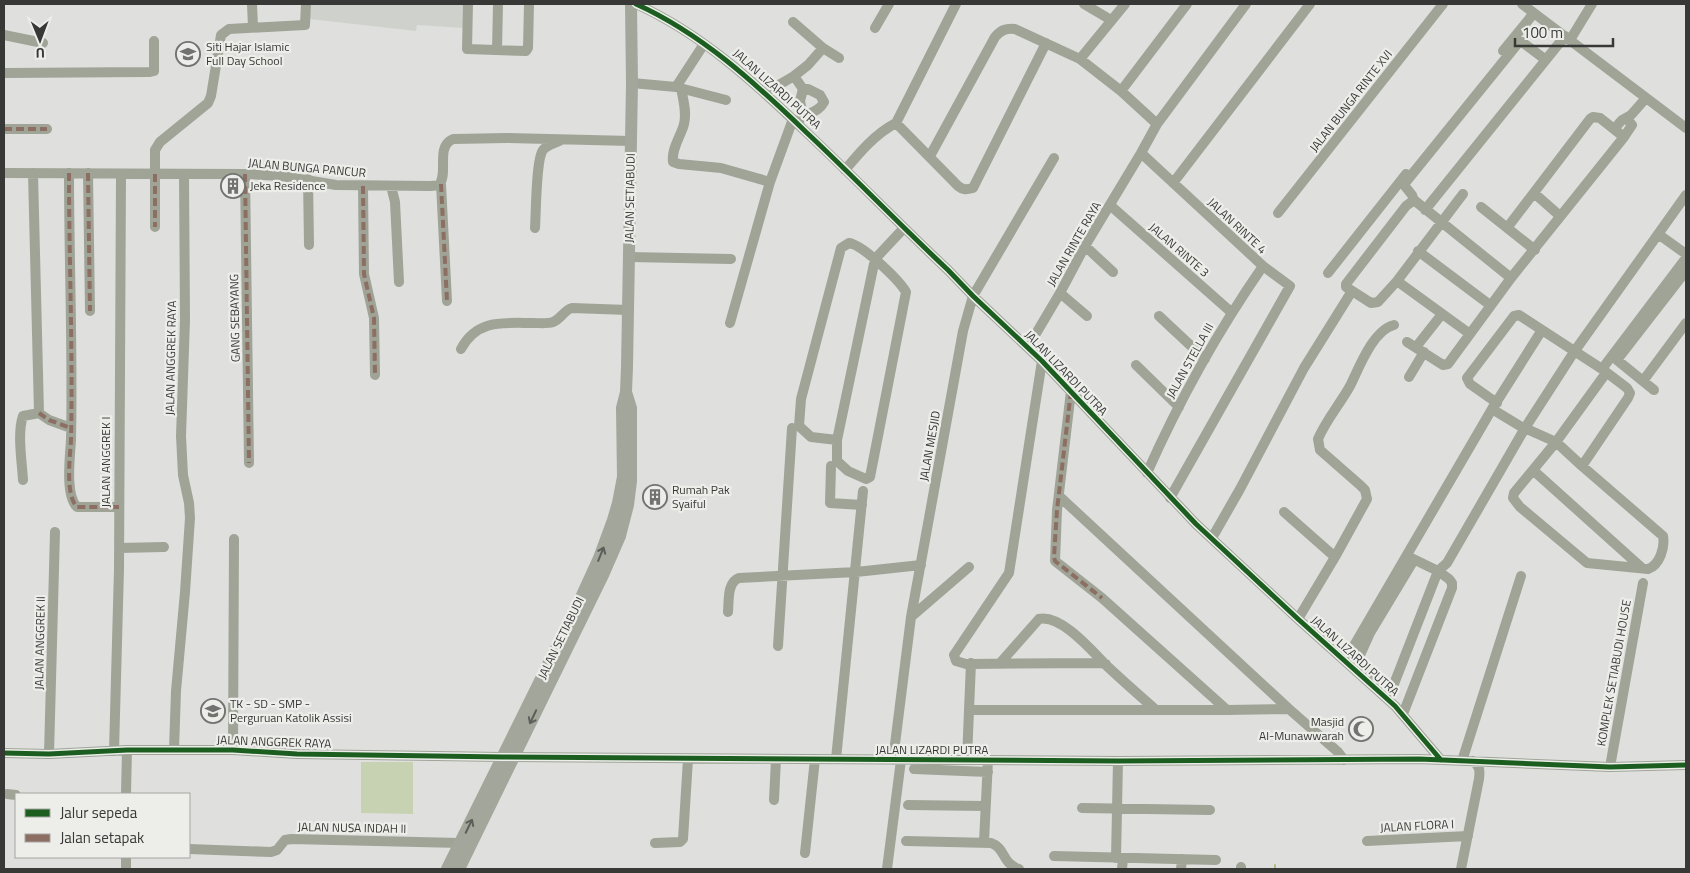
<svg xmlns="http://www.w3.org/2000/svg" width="1690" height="873" font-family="'Titillium Web',sans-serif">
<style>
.built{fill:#cfd2cc}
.green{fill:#c7d2b2}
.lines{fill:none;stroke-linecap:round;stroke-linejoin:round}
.stream{stroke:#aec080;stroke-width:2}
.minor{stroke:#9fa497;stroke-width:10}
.major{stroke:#a3a69b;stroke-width:12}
.quiet{stroke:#8d6e63;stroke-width:4;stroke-dasharray:8 4;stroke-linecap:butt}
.cycleway-casing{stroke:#edeeea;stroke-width:8}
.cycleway{stroke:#1b5e20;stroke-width:5}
.oneway{stroke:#5d5e5a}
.labels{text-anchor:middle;stroke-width:4.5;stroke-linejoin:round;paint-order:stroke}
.poi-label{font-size:12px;fill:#383837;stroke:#edeeea;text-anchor:start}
.street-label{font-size:12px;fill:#383837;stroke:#edeeea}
</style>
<rect width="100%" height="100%" fill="#dfe0de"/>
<path class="built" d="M310,4H464L463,28L417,25L416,31L309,19Z"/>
<path class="green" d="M361,762H413V814L361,813Z"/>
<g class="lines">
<path class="stream" d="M1275,869V865"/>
<path class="minor" d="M252,4L253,27
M468,4L467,49L526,51L528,48L529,4
M636,4C702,34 754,82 806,132C854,177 900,225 948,270L973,296L1042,361L1196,524L1298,619L1395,706L1441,760
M1084,4L1111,20
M1522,4L1686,128
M793,22L823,48
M875,28L889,4
M4,35L43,43
M1570,40L1592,4
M497,50L498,4
M1503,51L1534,13
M1080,59L1125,4
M4,73L150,72L154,71V41
M794,76L803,89L800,101L803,115
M632,83L676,87L726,100
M676,87L704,44
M681,88C683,99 687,112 684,124C681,136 671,149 673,162L679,164L721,168L770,182L730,323
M1121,91L1187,4
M765,93L794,76L808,65L823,48L839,58
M796,123C805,112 818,114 824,102L820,95L808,89H803
M896,123L958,186C963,190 966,190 973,188L1046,43
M4,129H47
M1614,129L1622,120L1631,115L1646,98
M1624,137L1632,125L1626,118
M1141,153L1263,266L1290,286L1170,498
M930,156L995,37C1001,30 1006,28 1015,29L1080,59L1121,91L1157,124
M845,170C860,152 875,134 896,123L956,4
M4,173L245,174L281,176L336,185L431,186L439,185C449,173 435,147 453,139L507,138L631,141
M33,173L39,413
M69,173C69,262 73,351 71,440C70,457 65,495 77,507H119
M88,173L90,311
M245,174L249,463
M308,179L309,245
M770,182L793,119
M1173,183L1310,4
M441,184L447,301
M363,186L364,274L374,318L375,375
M391,186L395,202L399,282
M1534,193L1560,216
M1414,200L1406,206L1346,284V287L1371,303L1378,302L1397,281L1463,194
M1111,206L1231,312
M1481,207L1535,250
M1425,210L1565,36
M1278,213L1443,4
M155,227V150L160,142L208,103L211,96L221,35L229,29L305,25L306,4
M535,228C536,214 536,159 543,150C547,145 556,143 561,140
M1658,234L1686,254
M1085,246L1113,272
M1418,251L1490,305
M629,257L731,259
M1328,273L1406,174
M1511,278L1414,200L1412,195L1404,185L1405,183L1519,42H1522L1546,60
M1397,281L1470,334
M1060,293L1087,316
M1159,316L1205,359
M1407,342L1443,365L1448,364L1511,278L1624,137L1600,118L1593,117L1590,119L1507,228
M1028,347L1060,293L1085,246L1141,153L1157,124L1246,4
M1416,347L1442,314
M461,349C477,319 503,323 533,323C540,323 547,324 553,322C561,319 564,310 572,308L628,310
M1042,361L1009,573L954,655L956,661L966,664L1099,663L1106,664
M1136,365L1179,407
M1602,369L1686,258
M1409,377L1424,352
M1643,381L1686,323
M1654,390L1617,360L1686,271
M1071,391L1057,510L1055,561L1102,598L1227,710
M1497,403L1470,384L1467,378L1514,316L1519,315L1602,369L1627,388L1630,393L1628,398L1582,466
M1492,409L1520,426L1556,442L1582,466L1663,536C1665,547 1660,565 1648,569L1587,563L1520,507L1513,498L1514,493L1556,442L1606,373
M837,440L811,437L799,426L801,399L841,248L849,243C863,245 899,280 906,292L870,477L866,479L848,471L837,461V440L875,259L904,228
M831,466L830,503L862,505
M1534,471L1642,568
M1147,473C1179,401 1218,331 1263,266
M23,480C22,462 17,433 23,416L39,413L49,420L71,428
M1059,496L1289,709L1338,752L1344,760
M1284,512L1335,557
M1212,538L1240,489L1304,368L1352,291
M119,548L164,547
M1407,556L1438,571L1447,563L1525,428L1574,352L1686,195
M728,612C729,601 727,582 739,578L856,572L921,565
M911,617L969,567
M1298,619L1335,557L1367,499L1365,490L1360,485L1320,450L1318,439C1326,420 1340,404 1350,386C1359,368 1373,330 1394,325
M778,646L792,428
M1358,659L1387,685L1394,684L1438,571L1449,579L1452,583V588L1403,714
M1345,661L1492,409L1542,330
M1001,662L1039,619C1061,614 1092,651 1107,666C1123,681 1140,696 1156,710
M1356,664L1370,633L1414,560
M969,710L971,663
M174,750L176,691L185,592L190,518L189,503L183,475L181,436L185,320L184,174
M233,750L234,539
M114,751L119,569L121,174
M4,753L49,754L127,750H233L297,754L503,757L1118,761L1419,759L1610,767L1686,765
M49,754L55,532
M836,759L863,491
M893,760L911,617L963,331L973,296L1054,158
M967,760L969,710H1227L1289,709
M1462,761L1521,576
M1610,767L1643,583
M914,769L988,772
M7,794L16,795
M126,794L127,750
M774,800L776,759
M908,805L985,806
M1082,808L1210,810
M906,841L991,843C1006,848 1001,863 1019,869
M1367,841L1468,836
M984,842L988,760
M655,843L680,842L683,839L688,759
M189,849L271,852L277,850L285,840L291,839L460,843
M805,853L815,759
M1054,856L1216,860
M1116,858L1118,761
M126,869V857
M887,869L901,760
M1122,869L1123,858
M1181,869L1182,859
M1241,869V867
M1461,869L1479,779C1480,771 1480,766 1473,761"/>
<path class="major" d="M447,869L578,604L599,558L613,520L618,503L623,477L622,408L626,392L627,367L632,83L631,4
M459,869L603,575L620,536L628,505L631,481V408L626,392"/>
<path class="quiet" d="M4,129H47
M69,173C69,262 73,351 71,440C70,457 65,495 77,507H119
M88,173L90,311
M155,174V227
M245,174L249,463
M441,184L447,301
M363,186L364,274L374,318L375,375
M1071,391L1057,510L1054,557L1055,561L1102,598
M39,413L49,420L71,428"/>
<defs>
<path id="cycleway" d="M636,4C702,34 754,82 806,132C854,177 900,225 948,270L973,296L1042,361L1196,524L1298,619L1395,706L1441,760
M4,753L49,754L127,750H233L297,754L503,757L1118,761L1419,759L1610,767L1686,765"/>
</defs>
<use href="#cycleway" class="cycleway-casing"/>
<use href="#cycleway" class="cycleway"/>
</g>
<defs><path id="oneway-shaft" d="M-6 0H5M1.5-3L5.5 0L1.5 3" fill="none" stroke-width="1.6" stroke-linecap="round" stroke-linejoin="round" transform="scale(1.25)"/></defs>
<g class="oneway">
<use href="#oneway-shaft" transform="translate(601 554) rotate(-68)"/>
<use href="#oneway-shaft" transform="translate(533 717) rotate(115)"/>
<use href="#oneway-shaft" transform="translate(469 826) rotate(-64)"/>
</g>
<defs>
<symbol id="school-ring" viewBox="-11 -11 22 22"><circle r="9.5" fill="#edeeea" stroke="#727371" stroke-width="1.5"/><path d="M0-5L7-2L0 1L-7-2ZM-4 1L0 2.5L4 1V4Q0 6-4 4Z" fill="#727371"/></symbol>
<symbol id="building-ring" viewBox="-11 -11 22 22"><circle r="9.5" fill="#edeeea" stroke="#727371" stroke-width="1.5"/><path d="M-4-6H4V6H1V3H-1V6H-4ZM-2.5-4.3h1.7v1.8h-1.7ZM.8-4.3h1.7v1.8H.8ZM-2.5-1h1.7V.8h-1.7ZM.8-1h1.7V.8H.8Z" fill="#727371"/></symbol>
<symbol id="mosque-ring" viewBox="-11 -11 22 22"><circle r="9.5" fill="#edeeea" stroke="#727371" stroke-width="1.5"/><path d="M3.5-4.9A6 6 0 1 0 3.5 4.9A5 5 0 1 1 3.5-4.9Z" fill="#727371"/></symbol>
</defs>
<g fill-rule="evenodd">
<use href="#school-ring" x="174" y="40" width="28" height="28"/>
<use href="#building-ring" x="219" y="172" width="28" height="28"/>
<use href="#building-ring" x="641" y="483" width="28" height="28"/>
<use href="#school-ring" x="199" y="697" width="28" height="28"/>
<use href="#mosque-ring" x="1347" y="715" width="28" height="28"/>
</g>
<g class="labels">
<g class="poi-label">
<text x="206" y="51">Siti Hajar Islamic<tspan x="206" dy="14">Full Day School</tspan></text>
<text x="250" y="190">Jeka Residence</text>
<text x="672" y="494">Rumah Pak<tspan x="672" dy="14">Syaiful</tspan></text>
<text x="230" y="708">TK - SD - SMP -<tspan x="230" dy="14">Perguruan Katolik Assisi</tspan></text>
<text x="1344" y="726" text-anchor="end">Masjid<tspan x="1344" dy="14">Al-Munawwarah</tspan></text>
</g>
<g class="street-label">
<text transform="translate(777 89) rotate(42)" y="4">JALAN LIZARDI PUTRA</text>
<text transform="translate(1351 101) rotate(-52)" y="4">JALAN BUNGA RINTE XVI</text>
<text transform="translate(307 168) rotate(5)" y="4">JALAN BUNGA PANCUR</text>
<text transform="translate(630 198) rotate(-89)" y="4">JALAN SETIABUDI</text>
<text transform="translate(1237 226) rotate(43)" y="4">JALAN RINTE 4</text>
<text transform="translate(1074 244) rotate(-60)" y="4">JALAN RINTE RAYA</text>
<text transform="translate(1179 250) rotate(41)" y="4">JALAN RINTE 3</text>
<text transform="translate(235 318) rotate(-91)" y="4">GANG SEBAYANG</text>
<text transform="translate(171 358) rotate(-89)" y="4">JALAN ANGGREK RAYA</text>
<text transform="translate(1190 361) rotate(-61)" y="4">JALAN STELLA III</text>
<text transform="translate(1066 373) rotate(46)" y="4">JALAN LIZARDI PUTRA</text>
<text transform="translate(930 446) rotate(-80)" y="4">JALAN MESJID</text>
<text transform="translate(106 462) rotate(-90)" y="4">JALAN ANGGREK I</text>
<text transform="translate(561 638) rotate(-64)" y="4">JALAN SETIABUDI</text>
<text transform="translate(40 643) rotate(-89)" y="4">JALAN ANGGREK II</text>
<text transform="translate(1355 656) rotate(42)" y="4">JALAN LIZARDI PUTRA</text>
<text transform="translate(1614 673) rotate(-80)" y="4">KOMPLEK SETIABUDI HOUSE</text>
<text transform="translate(274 742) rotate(2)" y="4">JALAN ANGGREK RAYA</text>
<text x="932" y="754">JALAN LIZARDI PUTRA</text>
<text transform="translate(1417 826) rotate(-3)" y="4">JALAN FLORA I</text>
<text transform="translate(352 828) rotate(1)" y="4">JALAN NUSA INDAH II</text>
</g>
</g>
<rect width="1690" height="873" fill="none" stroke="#383837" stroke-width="10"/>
<rect x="15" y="793" width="175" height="65" fill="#edeeea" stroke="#a5a5a2"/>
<rect x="25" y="809" width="25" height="8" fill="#1b5e20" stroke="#a5a5a2"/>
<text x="60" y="818" font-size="15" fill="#383837">Jalur sepeda</text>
<rect x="25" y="834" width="25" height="8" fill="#8d6e63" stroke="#a5a5a2"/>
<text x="60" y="843" font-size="15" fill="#383837">Jalan setapak</text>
<g transform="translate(40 40) rotate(179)" stroke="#edeeea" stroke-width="4" paint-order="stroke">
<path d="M0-4L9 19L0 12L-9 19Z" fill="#383837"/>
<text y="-8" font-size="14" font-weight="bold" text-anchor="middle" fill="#383837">U</text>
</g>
<path d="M1515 38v8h98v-8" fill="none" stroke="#383837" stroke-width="2.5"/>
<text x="1522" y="38" font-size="15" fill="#383837" stroke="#edeeea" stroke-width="4" paint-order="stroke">100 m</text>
</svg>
